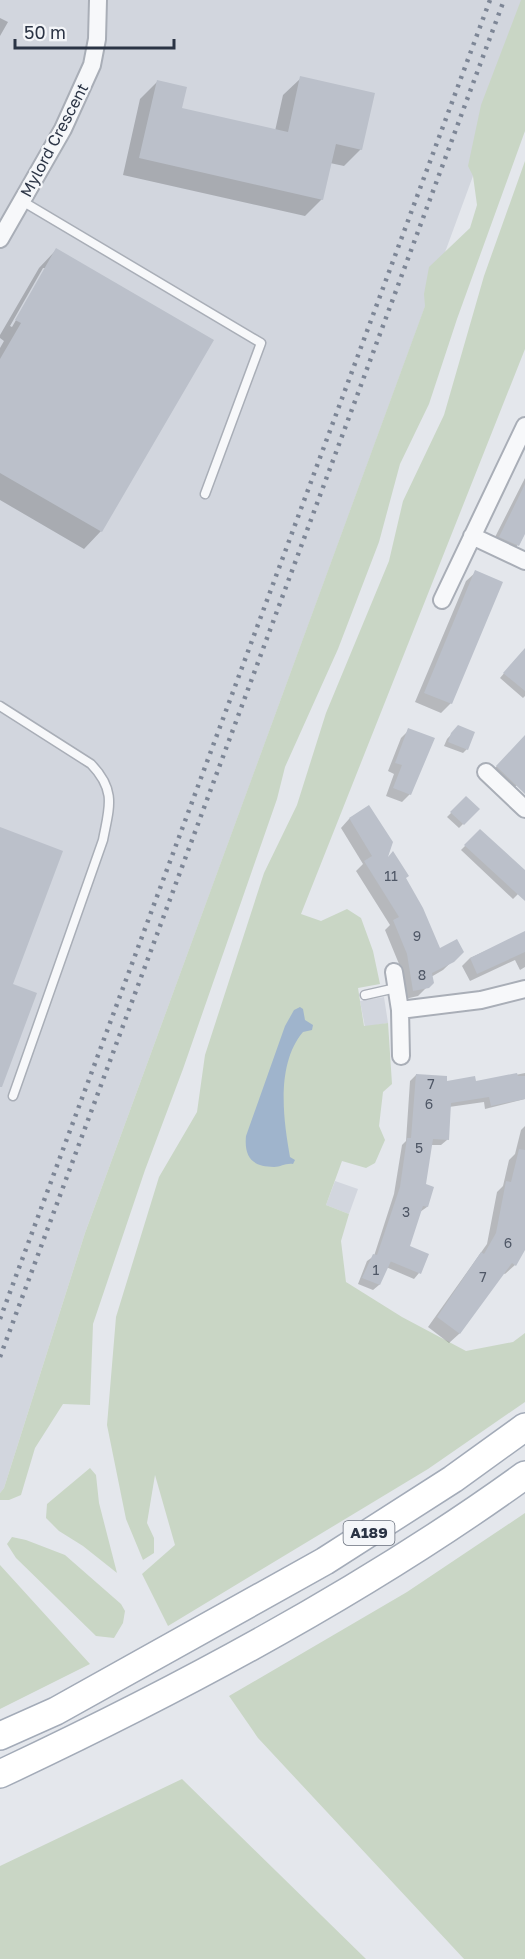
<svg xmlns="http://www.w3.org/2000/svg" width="525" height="1959" font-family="'Golos Text',sans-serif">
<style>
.built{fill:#d2d6de}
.green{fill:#c9d6c5}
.water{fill:#9fb4cc}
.shadow{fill:#0003;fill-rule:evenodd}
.building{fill:#bbc0ca}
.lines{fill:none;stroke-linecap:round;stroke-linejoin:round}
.lane-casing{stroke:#a9aeb7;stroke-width:11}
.street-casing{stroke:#a9aeb7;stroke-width:20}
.primary-casing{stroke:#a3abb8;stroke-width:30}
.lane{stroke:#f7f8fa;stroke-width:8}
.street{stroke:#f7f8fa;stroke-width:16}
.primary{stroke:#fff;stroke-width:27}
.rail{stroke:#7d8696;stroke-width:4.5;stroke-dasharray:3 6;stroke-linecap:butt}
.labels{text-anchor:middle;stroke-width:4.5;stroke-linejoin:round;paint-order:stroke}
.number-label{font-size:14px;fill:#4f5766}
.shield{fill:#f4f6f9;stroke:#676e7b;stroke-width:1.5}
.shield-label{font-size:15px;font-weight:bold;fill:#2b3445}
.street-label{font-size:16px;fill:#2b3445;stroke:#f4f6f9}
</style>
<rect width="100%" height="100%" fill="#e4e7ec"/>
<path class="built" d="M0,0H525L473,176L85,1233L4,1488L0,1493Z
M384,997L388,1023L365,1027L360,1001Z
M335,1181L358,1189L349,1214L326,1205Z"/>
<path class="green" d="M521,0H525V131L457,319L429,404L400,464L379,542L338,649L285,767L277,799L183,1069L145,1170L93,1324L90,1405L63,1404L35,1448L21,1495L9,1500H0V1493L4,1488L85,1233L425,306L424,294L429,267L470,228L477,205L473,176L468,166L481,105Z
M525,161V349L301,914L321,921L347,909L361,918L373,951L380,984L358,988L364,1026L388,1023L392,1084L383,1092L379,1126L385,1140L375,1163L366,1168L342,1161L326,1205L349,1214L341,1241L346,1282L402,1317L466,1351L513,1342L525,1333V1402L428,1469L168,1626L142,1574L175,1545L155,1475L147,1523L154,1538V1553L143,1560L126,1519L107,1425L116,1317L159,1177L197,1112L205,1055L264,873L297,805L326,713L389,561L403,501L444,415L484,276Z
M90,1468L96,1475L99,1503L117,1573L83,1546L59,1531L46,1518L47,1504Z
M525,1513V1959H464L258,1738L229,1696L407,1592Z
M12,1537L26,1540L65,1555L121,1604L125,1611L123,1623L114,1638L96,1636L16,1558L7,1544Z
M0,1565L90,1664L0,1709Z
M182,1779L366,1959H0V1866Z"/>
<path class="water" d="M300,1007L303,1009L305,1020L313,1025L312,1030L303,1032C276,1064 283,1118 290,1157L295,1160L293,1164C285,1163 281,1167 274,1167C252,1167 244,1157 246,1136L285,1026L294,1010Z"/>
<path class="shadow" d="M0,18L8,22L0,36Z
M301,78L361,149L344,166L330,163L322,199L305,216L123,175L140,99L157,82L181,109L275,131L283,95Z
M56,250L101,531L84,549L0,500V348L4,341L0,338V335L39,268ZM43,268H46L12,327L10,326Z
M525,478V530L517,546L508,555L490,547Z
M476,572L451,703L441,713L415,702L466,581Z
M516,659H525V696L523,698L500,678Z
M458,727L467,749L463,753L444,746L447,739Z
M409,730L410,794L402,802L386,796L394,774L388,771L401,738Z
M519,744L525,750V777L512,790L492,771Z
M466,798L478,809L459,828L447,817Z
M369,808L384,863L404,879L439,951L462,952L443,970L431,977L432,982L418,996L405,999L399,964L385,930L390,925L356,871L363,864L341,828L349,819Z
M480,831L525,872V887L513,899L461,850Z
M525,933V967L520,970L515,960L470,981L462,966L470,958Z
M525,1073V1099L485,1109L484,1102L449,1107L447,1140L441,1145H431L425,1185L427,1207L420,1212L408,1247L419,1273L414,1279L386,1267L379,1285L373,1290L358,1284L367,1261L374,1256L394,1194L402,1145L406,1141L410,1081L416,1075L445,1082L475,1083Z
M525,1126V1247L515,1265L505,1274L503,1273L459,1334L449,1343L428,1327L487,1244L497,1192L503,1186L509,1160L515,1154L521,1130Z"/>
<path class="building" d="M300,76L375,93L362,150L336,144L323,200L139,158L157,80L187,87L182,108L288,132Z
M56,248L214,340L102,532L0,473V359L21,323L15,320Z
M525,484V534L519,546L499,537Z
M475,570L503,582L452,704L424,693Z
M525,648V691L503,673Z
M458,725L475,732L468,750L448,742L451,733Z
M408,728L435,738L411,795L393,788L402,765L395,763Z
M525,735V794L496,766Z
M466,796L480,809L464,825L450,812Z
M369,805L393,842L388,857L393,851L409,876L406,878L423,908L440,948L457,939L464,952L454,962L432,973L434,983L429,988L413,991L407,954L393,920L399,917L364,861L372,856L349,818Z
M0,827L63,851L13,984L37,993L2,1087H0Z
M480,829L525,870V901L464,845Z
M525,931V952L477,974L470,958Z
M517,1073L518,1076H525V1099L491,1106L489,1097L451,1103L449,1140L433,1139L426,1184L434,1187L428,1207L423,1206L410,1246L429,1254L421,1274L380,1257L391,1261L380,1285L362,1278L373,1254L377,1255L400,1187L407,1138H411L416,1074L447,1076V1081L475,1076L476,1081Z
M519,1149L525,1150V1250L516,1266L512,1263L460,1334L437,1317L481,1252L484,1254L496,1233L506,1181L511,1182Z"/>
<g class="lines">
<defs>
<path id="lane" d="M22,201L261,343L205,494
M0,706L91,764C117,791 109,808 103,840L13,1096
M365,995L396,988"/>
<path id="street" d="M0,239L63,129L92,65L97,39L98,0
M472,536L525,561
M442,600L525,426
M486,772L525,809
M394,972L400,1010L401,1056
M400,1010L481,1000L525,989"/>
<path id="primary" d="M0,1736L56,1711L325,1561L453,1479L525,1427
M0,1774C179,1690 365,1591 525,1475"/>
</defs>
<use href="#lane" class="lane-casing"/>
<use href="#street" class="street-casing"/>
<use href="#primary" class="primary-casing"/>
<use href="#lane" class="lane"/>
<use href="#street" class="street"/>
<use href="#primary" class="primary"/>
<path class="rail" d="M0,1319L490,0
M0,1357L504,0"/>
</g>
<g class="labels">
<g class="number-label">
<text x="391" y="881">11</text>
<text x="417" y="941">9</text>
<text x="422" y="980">8</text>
<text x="431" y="1089">7</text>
<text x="429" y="1109">6</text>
<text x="419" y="1153">5</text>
<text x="406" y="1217">3</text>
<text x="508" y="1248">6</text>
<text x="376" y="1275">1</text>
<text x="483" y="1282">7</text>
</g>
<rect class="shield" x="343.5" y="1521" width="51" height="24" rx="4.5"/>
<g class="shield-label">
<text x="369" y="1538">A189</text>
</g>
<g class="street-label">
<text transform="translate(54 140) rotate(-62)" y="6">Mylord Crescent</text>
</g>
</g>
<path d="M15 39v9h159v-9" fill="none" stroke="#2b3445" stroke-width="3"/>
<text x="24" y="39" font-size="18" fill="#2b3445" stroke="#f4f6f9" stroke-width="4.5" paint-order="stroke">50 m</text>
</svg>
